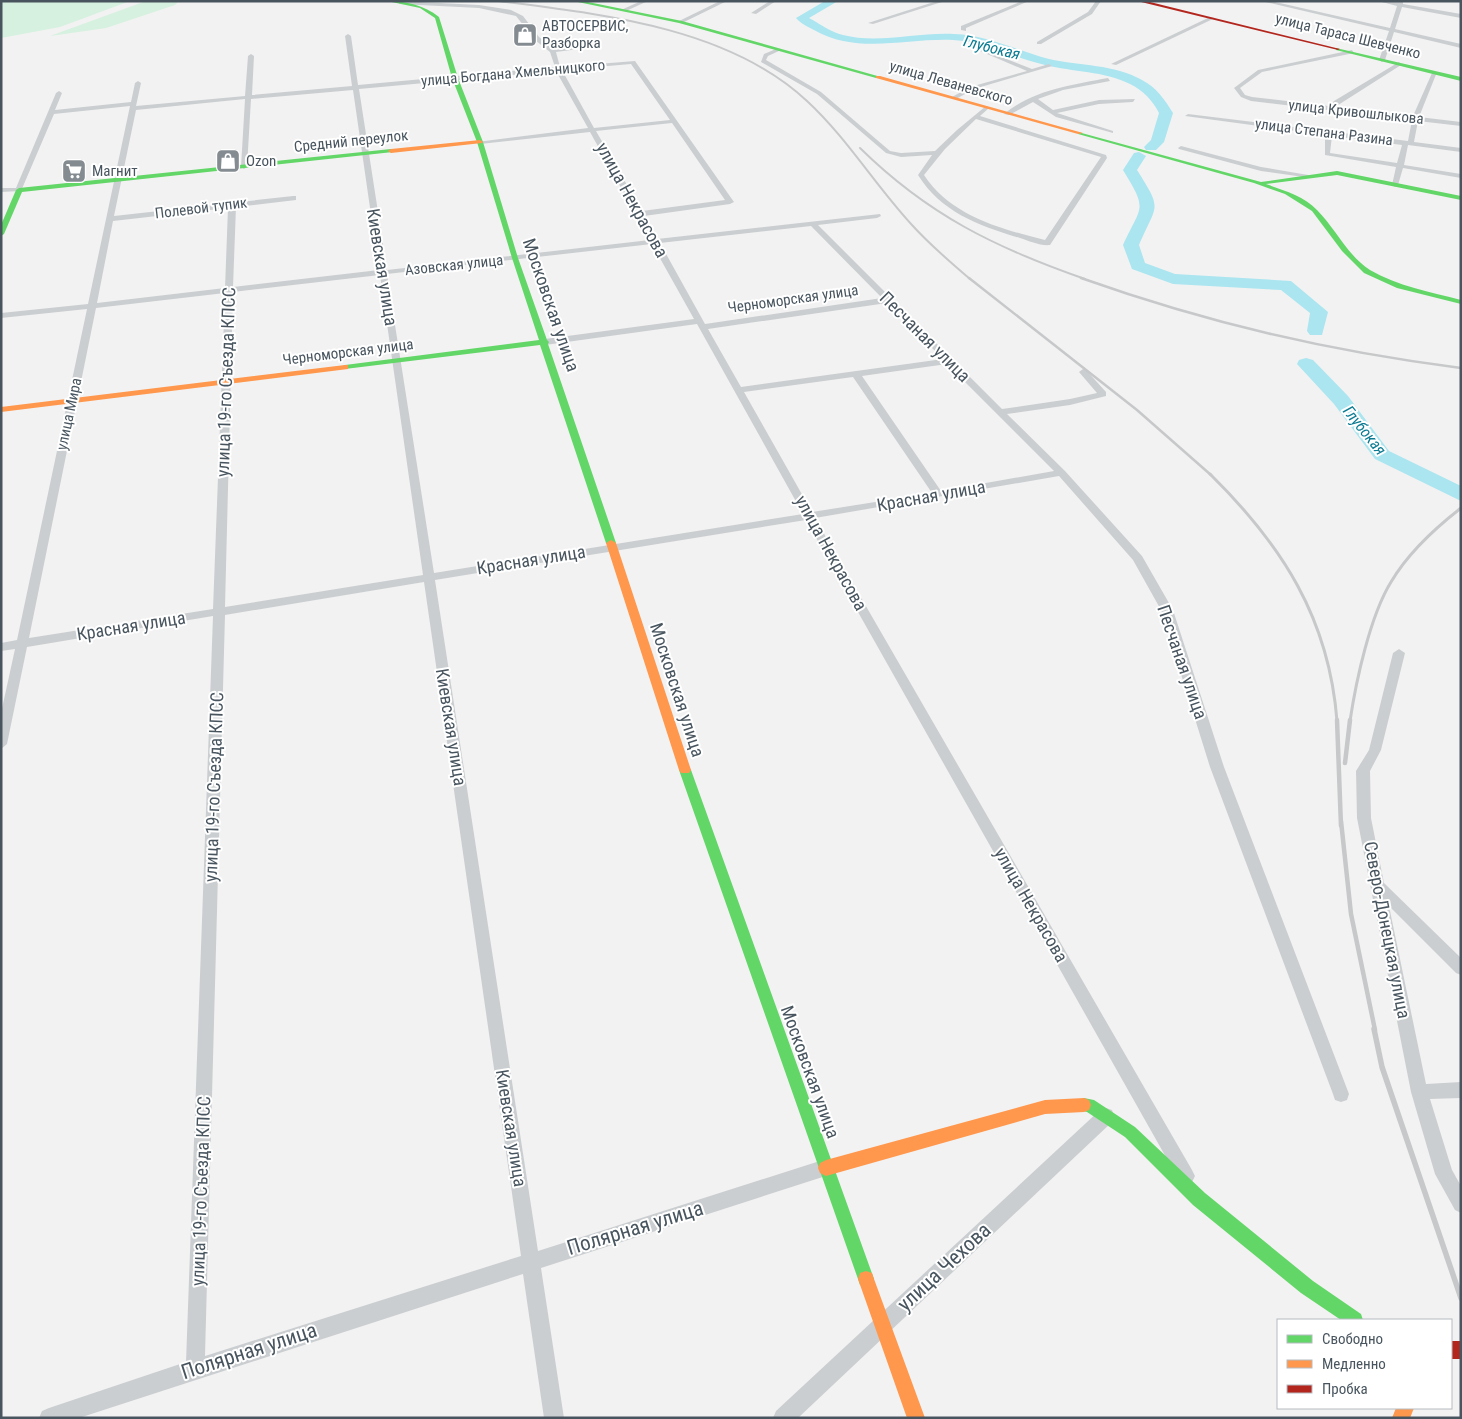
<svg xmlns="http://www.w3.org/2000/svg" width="1462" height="1419" font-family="'Roboto Condensed',sans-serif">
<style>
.green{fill:#d6f1df}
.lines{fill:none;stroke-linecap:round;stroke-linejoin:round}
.river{fill:#aae5f0;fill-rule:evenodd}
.street{fill:#cbced0;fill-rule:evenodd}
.fast{fill:#63d668;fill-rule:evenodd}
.slow{fill:#ff974d;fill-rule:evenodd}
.jam{fill:#b3261e;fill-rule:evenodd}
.rail-far4{stroke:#c7c8ca;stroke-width:2}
.rail-far3{stroke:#c7c8ca;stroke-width:2.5}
.rail-far2{stroke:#c7c8ca;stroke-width:3}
.rail-far1{stroke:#c7c8ca;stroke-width:4.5}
.rail{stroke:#c7c8ca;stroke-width:5.5}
.labels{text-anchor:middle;stroke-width:4;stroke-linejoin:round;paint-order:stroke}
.far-poi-label{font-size:15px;fill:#48555f;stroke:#fff;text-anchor:start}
.far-street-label{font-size:15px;fill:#48555f;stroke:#fff}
.far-water-label{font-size:16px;font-style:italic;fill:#0a7b92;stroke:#fff}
.street-label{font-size:18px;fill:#48555f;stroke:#fff}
.near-street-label{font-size:21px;fill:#48555f;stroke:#fff}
</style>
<rect width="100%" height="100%" fill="#f2f2f2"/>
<path class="green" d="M1,1H130L60,27L1,38Z
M146,1H179L175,5L106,28L50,36Z"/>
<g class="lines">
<path class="river" d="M825,1H838L809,18C820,24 831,32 843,35C878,44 918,32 954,34C988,35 1017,51 1049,59C1080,66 1114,64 1142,80C1156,87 1165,100 1173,113L1164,142L1156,150H1146L1144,147L1151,140L1159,113C1153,101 1143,90 1130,84C1104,71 1073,72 1045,65C1014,58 986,42 953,40C906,38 858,55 814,30C808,27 800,23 796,18Z
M1139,152L1146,156L1137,170C1163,211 1157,203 1139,245L1145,263L1175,274L1291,281L1328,312L1322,335H1310L1307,331L1310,313L1281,290L1173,284L1132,269L1123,245C1142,204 1148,211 1123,170L1134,153Z
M1306,358L1313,360L1348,396L1389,451L1461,486V501L1375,459L1334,404L1297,364L1299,360Z"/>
<path class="street" d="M401,1L479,5L511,10L523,16L539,37L554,49L598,44L601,46L556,52L560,67L635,61L734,202L730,204L644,216L657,239L880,214L881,216L877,218L818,225L1002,409L1070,399L1097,393L1079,372L1083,369L1086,370L1106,392V396L1070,405L1007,414L1065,471L1142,556L1173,610L1224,767L1349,1094L1347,1100L1341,1102L1335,1100L1333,1094L1210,767L1161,610L1133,560L1059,476L815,518L1192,1170L1195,1176L1192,1182L1186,1185L1180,1182L806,520L435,580L538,1251L826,1159L832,1162L835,1168L832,1174L541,1268L564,1418H544L523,1274L79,1418H39L42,1411L49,1408L186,1362L213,616L27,647L7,744L1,749V713L15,649L1,651V643L17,640L87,309L1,318V313L88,304L130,106L54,114L21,191L1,192V188H16L56,93L59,91L62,93L55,110L131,102L135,83L138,81L141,83L136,106L245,96L248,56L251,54L254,56L252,95L352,86L345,36L348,34L351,36L358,85L555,67L550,52L535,40L516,16L479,8L399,4ZM631,64L670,120L594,128L562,70ZM556,71L588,128L477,142L480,144L590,132L650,240L387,270L359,89ZM353,90L379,270L233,287L236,207L296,200V196H293L114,216L136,110L245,99L241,167L244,169L247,167L251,99ZM672,123L725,200L642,211L596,131ZM228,208L225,288L97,303L113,221ZM811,226L882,298L705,324L660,243ZM652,244L694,319L545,339L541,342L545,345L697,324L803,514L434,573L387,274ZM380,275L423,575L225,607L233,292ZM225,293L213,609L29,638L96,308ZM887,303L943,359L741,387L708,329ZM947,364L1054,471L941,491L862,376ZM853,377L932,493L812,512L744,392ZM424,582L521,1256L205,1356L225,615Z
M641,1H648L626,11L621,10Z
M720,1H727L682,23L677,22Z
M770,1H776L756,14L751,13Z
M937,1H945L873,24L868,23Z
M1022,1H1029L966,28V31L961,30V26Z
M1096,1H1101L1092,14L1041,44H1037V42L1088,12Z
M1261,1H1271L1390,28L1397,6L1378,1H1403V4L1461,14V18L1402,7L1395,29L1461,44V48L1394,32L1385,60L1382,62L1379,60L1389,31Z
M1210,17L1215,18L1116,65L1111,64Z
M973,46L1032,69L1049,64L1052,66L974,89L956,99H952V97L970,87L1027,71L973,48Z
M776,49L781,50L768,56L766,60L821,92L890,151L901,153L935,151L957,130L986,106L989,108L980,116L1106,155L1107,158L1050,245C1040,246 1029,241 1020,238C979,226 941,212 918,175L932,155L901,157L886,153L817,94L761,62L764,54ZM976,119L1101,157L1045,240C1001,229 951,216 924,175L945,149Z
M1352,50L1354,53L1262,72L1240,88L1245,95L1252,97L1329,106L1334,101L1399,62L1401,65L1335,107L1413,116L1432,73L1437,72L1419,117L1461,122V126L1418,121L1414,142L1461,148V152L1408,145L1404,165L1461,174V178L1403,168L1398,185L1395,187L1392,185L1396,167L1325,155V135L1185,116L1188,114L1408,141L1412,120L1251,101L1241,97L1234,88L1258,70ZM1332,136L1402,145L1397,163L1330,153Z
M1108,78L1110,81L1063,90L1038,99L1053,110L1099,100L1135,99L1133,102L1099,104L1057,113L1113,131V133L1056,117L1033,102L1009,115L1004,114C1033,90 1071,85 1108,78Z
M1181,146L1261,167L1314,176L1311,178L1261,171L1179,149L1178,148Z
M1399,649L1405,653L1381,750L1370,771L1371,818L1384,883L1461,958V975L1456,973L1389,906L1426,1084L1461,1082V1098L1430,1099L1452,1170L1461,1186V1213L1455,1210L1435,1174L1411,1092L1357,818L1356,771L1369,750L1393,653Z
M1106,1108L1112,1110L1114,1116L1112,1122L798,1418H773L776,1411L1100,1110Z"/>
<path class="fast" d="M387,1C406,1 424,5 439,17L458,78L483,142L518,258L547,340L549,342L548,344L616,543L614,545H608L606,543L540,345L345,369L341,367L345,365L539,340L512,258L477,142L452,78L435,18L420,8Z
M573,1H583L682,21L881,77L876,78L679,23Z
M1336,48L1461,77V81L1336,50Z
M1078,132L1261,182L1337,171L1461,196V200L1337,175L1266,184C1283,190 1304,196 1317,210C1336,229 1347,255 1370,270C1397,286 1431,292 1461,300V304L1397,288L1364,273L1342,251L1312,211L1285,194L1254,183L1078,134Z
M391,149L393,150V152L22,192L4,234L1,236V225L16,190L19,188Z
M685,766L689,767L691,770L874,1279L872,1285L866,1287L860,1285L858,1279L679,770L681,767Z
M1084,1098L1094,1100L1135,1127L1205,1193L1313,1281L1361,1314L1363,1320H1341L1301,1293L1193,1205L1125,1137L1087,1112L1079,1110L1077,1105L1079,1100Z"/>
<path class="slow" d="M876,76H880L1083,133L1078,134L876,78Z
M480,140L483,142L482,143L391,153L388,151L391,149Z
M345,365H348V369L1,412V407Z
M611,540L616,543L691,770L689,773H681L679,770L606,543Z
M1084,1098L1089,1100L1091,1105L1089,1110L1084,1112L1045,1114L826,1176L820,1173L818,1168L820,1163L826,1160L1045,1100Z
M866,1271L872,1273L874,1279L925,1418H907L858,1279L860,1273Z
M1396,1408H1414L1410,1418H1392Z"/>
<path class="jam" d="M1137,1H1146L1340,49L1338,50Z
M1451,1341H1461V1359H1451Z"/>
<path class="rail-far4" d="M498,1C600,14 728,27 807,101C847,138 875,185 912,225C930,245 950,262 970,279
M860,148C928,215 996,248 1085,279"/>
<path class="rail-far3" d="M969,278L1137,410L1211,475
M1081,278C1208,323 1328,351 1461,368"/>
<path class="rail-far2" d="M1210,474C1282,545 1329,618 1337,721
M1350,721C1356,681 1370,616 1391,582C1408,553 1434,529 1461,508"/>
<path class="rail-far1" d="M1337,720L1341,826
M1345,763L1350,720
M1341,821L1351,914L1375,1030"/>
<path class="rail" d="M1374,1029L1382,1067L1461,1298"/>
</g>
<defs>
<symbol id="shop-square" viewBox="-11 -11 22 22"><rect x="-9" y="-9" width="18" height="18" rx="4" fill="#848c92" stroke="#fff"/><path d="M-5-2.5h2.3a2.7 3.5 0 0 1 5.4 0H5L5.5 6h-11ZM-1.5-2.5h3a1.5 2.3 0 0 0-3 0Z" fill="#fff"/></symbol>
<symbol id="supermarket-square" viewBox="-11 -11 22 22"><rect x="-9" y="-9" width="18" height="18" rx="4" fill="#848c92" stroke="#fff"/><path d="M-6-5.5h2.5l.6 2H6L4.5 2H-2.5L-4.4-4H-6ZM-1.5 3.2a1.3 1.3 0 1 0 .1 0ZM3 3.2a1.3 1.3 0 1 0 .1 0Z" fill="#fff"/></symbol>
</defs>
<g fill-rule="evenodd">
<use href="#shop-square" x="511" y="21" width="28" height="28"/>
<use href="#shop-square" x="214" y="147" width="28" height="28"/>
<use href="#supermarket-square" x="60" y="157" width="28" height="28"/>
</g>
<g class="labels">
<g class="far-poi-label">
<text x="542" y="31">АВТОСЕРВИС,<tspan x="542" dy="17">Разборка</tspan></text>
<text x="246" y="166">Ozon</text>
<text x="92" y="176">Магнит</text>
</g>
<g class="far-street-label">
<text transform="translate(1348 36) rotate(14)" y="5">улица Тараса Шевченко</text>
<text transform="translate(513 73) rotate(-5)" y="5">улица Богдана Хмельницкого</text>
<text transform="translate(951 83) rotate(16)" y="5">улица Леваневского</text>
<text transform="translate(1356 112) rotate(6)" y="5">улица Кривошлыкова</text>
<text transform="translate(1324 132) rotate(7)" y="5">улица Степана Разина</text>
<text transform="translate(351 141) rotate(-6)" y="5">Средний переулок</text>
<text transform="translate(201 208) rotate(-7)" y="5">Полевой тупик</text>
<text transform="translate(454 265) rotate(-6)" y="5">Азовская улица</text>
<text transform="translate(793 299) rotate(-8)" y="5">Черноморская улица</text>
<text transform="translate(348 352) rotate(-7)" y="5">Черноморская улица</text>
<text transform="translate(69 414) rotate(-78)" y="5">улица Мира</text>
</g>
<g class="far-water-label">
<text transform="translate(992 47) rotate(14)" y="6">Глубокая</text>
<text transform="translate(1365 430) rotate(51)" y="6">Глубокая</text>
</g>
<g class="street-label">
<text transform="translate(632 200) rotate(61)" y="6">улица Некрасова</text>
<text transform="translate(382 267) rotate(81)" y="6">Киевская улица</text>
<text transform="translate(551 305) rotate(71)" y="6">Московская улица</text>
<text transform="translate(925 337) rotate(45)" y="6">Песчаная улица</text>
<text transform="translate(226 382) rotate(-88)" y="6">улица 19-го Съезда КПСС</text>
<text transform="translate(931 496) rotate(-10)" y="6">Красная улица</text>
<text transform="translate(831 553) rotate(61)" y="6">улица Некрасова</text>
<text transform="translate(531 560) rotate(-9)" y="6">Красная улица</text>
<text transform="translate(131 626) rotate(-9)" y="6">Красная улица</text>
<text transform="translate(1182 662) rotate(71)" y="6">Песчаная улица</text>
<text transform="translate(677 690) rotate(72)" y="6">Московская улица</text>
<text transform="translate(451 727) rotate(81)" y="6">Киевская улица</text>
<text transform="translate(214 787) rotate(-88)" y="6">улица 19-го Съезда КПСС</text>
<text transform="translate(1031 905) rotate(60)" y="6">улица Некрасова</text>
<text transform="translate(1387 930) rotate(79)" y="6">Северо-Донецкая улица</text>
<text transform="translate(810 1072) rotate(70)" y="6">Московская улица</text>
<text transform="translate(511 1128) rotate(81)" y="6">Киевская улица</text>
<text transform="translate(201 1191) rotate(-88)" y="6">улица 19-го Съезда КПСС</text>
</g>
<g class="near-street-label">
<text transform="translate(635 1228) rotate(-17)" y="7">Полярная улица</text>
<text transform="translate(944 1267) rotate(-43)" y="7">улица Чехова</text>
<text transform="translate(249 1351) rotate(-18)" y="7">Полярная улица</text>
</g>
</g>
<rect width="1462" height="1419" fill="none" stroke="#48555f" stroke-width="5"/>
<rect x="1277" y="1319" width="175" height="90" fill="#ffffff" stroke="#b6bbbf"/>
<rect x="1287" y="1335" width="25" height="8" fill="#63d668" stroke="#b6bbbf"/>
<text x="1322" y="1344" font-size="15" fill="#48555f">Свободно</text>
<rect x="1287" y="1360" width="25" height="8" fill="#ff974d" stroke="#b6bbbf"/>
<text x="1322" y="1369" font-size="15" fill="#48555f">Медленно</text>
<rect x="1287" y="1385" width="25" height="8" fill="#b3261e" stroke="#b6bbbf"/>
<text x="1322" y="1394" font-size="15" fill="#48555f">Пробка</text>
</svg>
